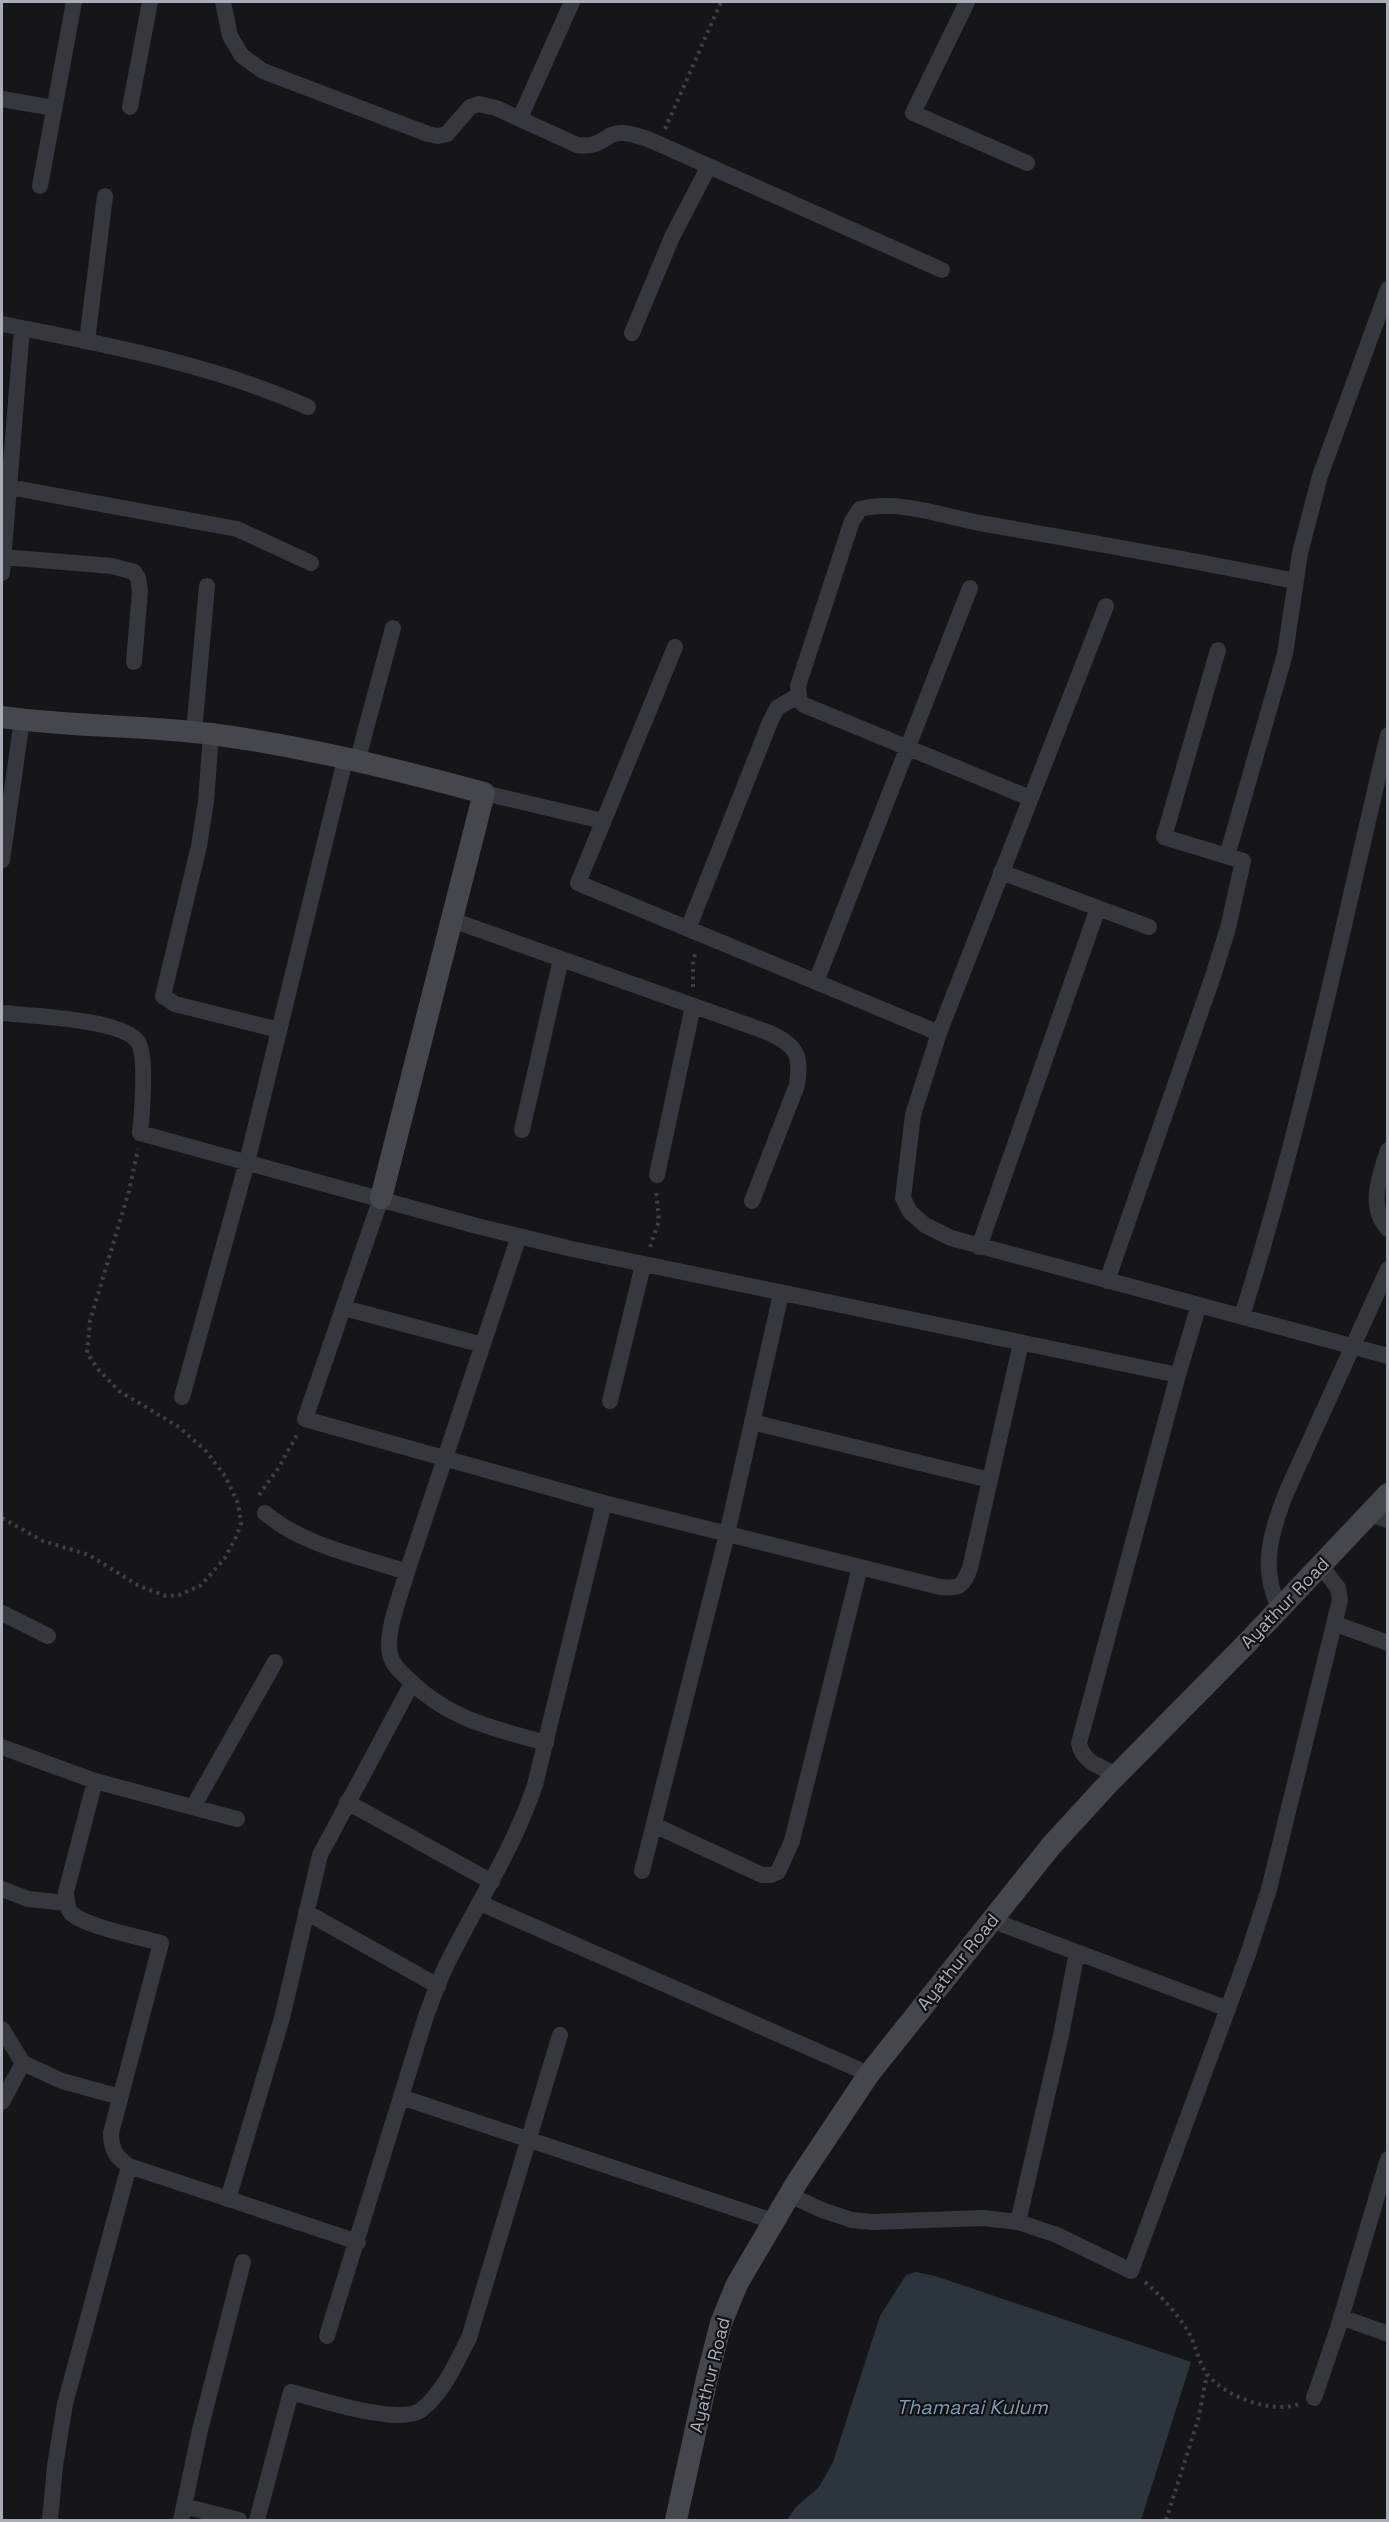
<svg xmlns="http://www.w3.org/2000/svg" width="1389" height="2522" font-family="'Space Grotesk',sans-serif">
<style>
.water{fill:#2c353c}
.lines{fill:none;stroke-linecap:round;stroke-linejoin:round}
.path{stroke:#3d3f44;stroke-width:4;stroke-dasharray:3 4.5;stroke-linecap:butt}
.street{stroke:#37383d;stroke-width:16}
.secondary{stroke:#45474d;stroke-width:22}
.labels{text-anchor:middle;stroke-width:4.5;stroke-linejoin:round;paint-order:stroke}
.street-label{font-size:18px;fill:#a8adb8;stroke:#111113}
.water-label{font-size:20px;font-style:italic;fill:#7f9bb3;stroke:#111113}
</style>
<rect width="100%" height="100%" fill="#161618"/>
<path class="water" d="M916,2272L935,2276L1191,2362L1141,2520H787L796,2507L819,2487L833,2462L880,2316L906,2275Z"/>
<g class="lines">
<path class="path" d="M665,129L721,2
M693,987V964L696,950
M650,1247L659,1221L656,1191
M259,1495L279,1467L298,1433
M2,1518L43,1541L89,1555L139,1586L166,1596L179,1595L200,1586L225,1558L237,1535L241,1523L238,1503L225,1476L205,1450L179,1427L119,1391L98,1369L87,1353L90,1321L129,1191L138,1149
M1145,2282C1162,2297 1179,2315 1190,2335C1196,2347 1199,2363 1207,2374C1225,2397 1272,2414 1299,2404
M1166,2520L1198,2420L1207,2374"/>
<path class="street" d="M223,2L230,36L242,56L263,71L428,134L438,136L447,134L470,107L479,104L496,108L577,145C603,149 604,132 623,133C631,133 640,137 648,139L942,270
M967,2L913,113L1027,163
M2,99L54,108
M130,107L150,2
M520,118L572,2
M40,186L74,2
M2,324C106,345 211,364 308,407
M632,333L672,237L709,166
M87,341L105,196
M9,487L237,529L311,563
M2,557L112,566L134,572L138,578L140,591L134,662
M2,573L22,328
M1106,606L939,1033L913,1115L903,1198L910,1212L925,1225L951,1238L1199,1305
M675,647L578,883L939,1033
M194,732L207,586
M211,734L206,801L199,846L163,996L175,1004L279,1030
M357,762L393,628
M484,793L603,821
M1030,798L804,705L799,700L798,686L852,521L860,509C901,499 945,517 985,524C1089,542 1192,560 1295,581
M1227,856L1285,654L1300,553L1320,476L1388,289
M2,860L22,720
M1001,872L1149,927
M452,920L770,1033C798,1047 801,1055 797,1085L752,1201
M688,929L770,722L777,708L799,695
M816,982L970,588
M2,1013C31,1016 123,1019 138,1042C147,1055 142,1116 140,1133L477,1226L572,1249L1178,1375L1199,1305L1388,1356
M522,1130L561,959
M1388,1150C1380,1176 1367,1206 1388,1229
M657,1175L693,1006
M381,1198L305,1419L604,1503L940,1587C960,1589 963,1586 970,1568L1021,1343
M519,1236L407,1572C401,1594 385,1632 390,1654C392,1665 401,1672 409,1680C450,1720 493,1728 546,1743
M979,1247L1098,908
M1107,1281L1213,976L1228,928L1243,861L1164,837L1218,650
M344,1308L483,1345
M1242,1316C1302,1126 1342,929 1388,735
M182,1397L247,1162L345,760
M610,1401L643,1265
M752,1422L990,1480
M265,1513C304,1546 359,1556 407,1572
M1369,1514L1388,1520
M1280,1609C1259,1569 1271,1532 1286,1493L1388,1269
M2,1613L48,1636
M1336,1624L1388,1643
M2,1747L95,1781L237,1819
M1117,1775C1101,1767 1082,1762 1079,1743L1178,1375
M95,1781L66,1892C67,1900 66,1908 72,1914C88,1927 140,1937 161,1943L111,2133C111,2150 116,2157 129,2166L358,2242
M347,1802L492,1882
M193,1807L275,1662
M654,1825L762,1875H771L778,1872L792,1841L860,1567
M642,1871L727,1534L781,1294
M2,1889L28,1899L67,1903
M480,1903L869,2074
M306,1912L438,1986
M991,1920L1228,2009
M2,2029L23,2063L62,2081L120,2097
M401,2097L773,2221
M2,2102L23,2063
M789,2195L822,2210L852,2220L872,2222L983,2218L1018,2222L1057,2235L1131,2271L1248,1954L1269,1889L1340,1600L1338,1588L1321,1566
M228,2199L282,2018L320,1855L412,1683
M1018,2222L1061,2035L1077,1952
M1341,2317L1388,2334
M327,2336L426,2016C432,2000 438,1983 445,1968C476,1904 512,1853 535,1785L604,1503
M1314,2398L1338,2328L1388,2159
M184,2506L239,2520
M50,2520L55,2466L65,2404L129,2166
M181,2520L200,2430L243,2262
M257,2520L291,2392C318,2399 399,2426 421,2410C444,2392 456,2363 469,2338L560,2035"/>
<path class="secondary" d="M2,717C71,727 142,725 211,734C303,746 395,769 484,793L381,1198
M676,2520L707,2378L721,2323L737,2284L797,2182L869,2074L1051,1846L1105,1787L1246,1644L1388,1494"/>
</g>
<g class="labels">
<g class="street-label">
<text transform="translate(1285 1603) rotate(-46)" y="6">Ayathur Road</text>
<text transform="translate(958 1962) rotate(-51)" y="6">Ayathur Road</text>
<text transform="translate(710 2375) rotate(-76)" y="6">Ayathur Road</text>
</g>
<g class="water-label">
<text x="972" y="2414">Thamarai Kulum</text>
</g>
</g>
<rect width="1389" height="2522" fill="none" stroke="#a8adb8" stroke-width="6"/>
</svg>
